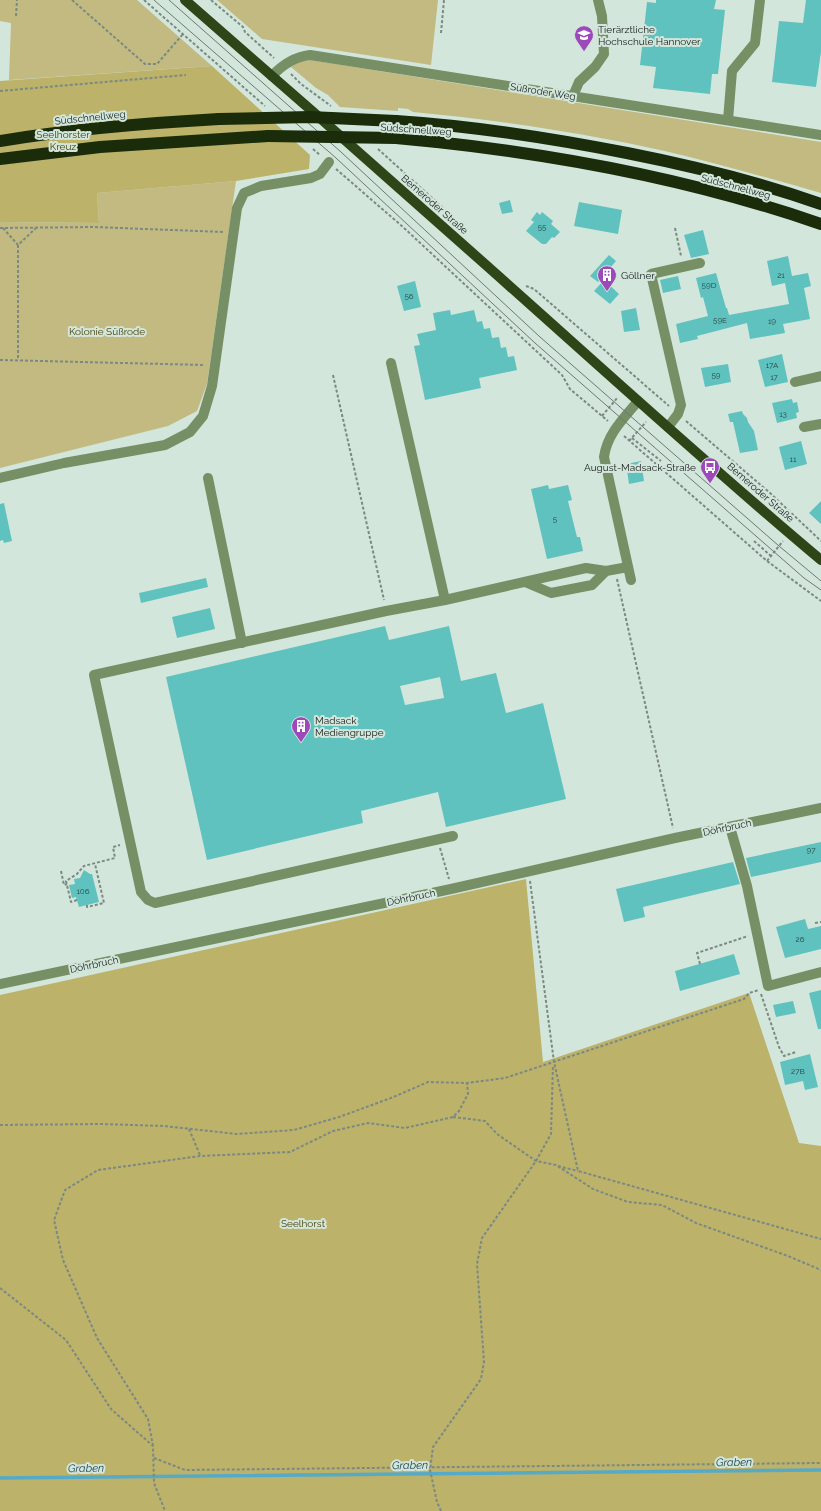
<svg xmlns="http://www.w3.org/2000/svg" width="821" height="1511" font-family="Raleway,sans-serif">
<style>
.green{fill:#c2ba81}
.forest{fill:#bcb26a}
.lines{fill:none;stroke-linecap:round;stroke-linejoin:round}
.stream{stroke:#55aac8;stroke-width:3.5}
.building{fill:#5fc2bf;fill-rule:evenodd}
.path{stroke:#7c8982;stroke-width:2;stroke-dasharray:3 2;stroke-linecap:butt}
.minor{stroke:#778f64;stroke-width:10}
.major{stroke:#2e4617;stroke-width:10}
.highway{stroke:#1a2c09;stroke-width:12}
.tram{stroke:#6c7871;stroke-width:1}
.highway-bridge{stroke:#1a2c09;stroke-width:12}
.labels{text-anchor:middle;stroke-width:4;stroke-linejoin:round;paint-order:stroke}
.number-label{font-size:8px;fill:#294743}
.poi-label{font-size:10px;fill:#171e1a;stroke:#d3e6dc;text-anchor:start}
.street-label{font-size:10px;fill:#171e1a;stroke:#d3e6dc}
.park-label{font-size:10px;fill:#494107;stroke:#d3e6dc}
.water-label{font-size:11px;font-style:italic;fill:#1c4350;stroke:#d3e6dc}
</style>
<rect width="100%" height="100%" fill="#d3e6dc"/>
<path class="green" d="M0,0H137L212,66L9,80L11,23L0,21Z
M217,0H438L431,65L262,39Z
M311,60L821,142V193C750,173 679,152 606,139C542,127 478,118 413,112L408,109L398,108V111L340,107L328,95L316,88L291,67L300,61Z
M236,181L207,384L197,411L168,426L0,468V222L99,223L97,193Z"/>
<path class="forest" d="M212,66L310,155L309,169L236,181L97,193L99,223L0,222V81Z
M526,879L543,1062L749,993L799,1143L821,1146V1511H0V995Z"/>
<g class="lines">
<path class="stream" d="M0,1478L821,1470"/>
</g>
<path class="building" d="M656,0H716L714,9L725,10L718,74H712L710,94L653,88L656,67L640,65L647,2L656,3Z
M806,0H821V52L816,87L772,82L779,21L803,23Z
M510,200L513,212L502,214L499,203Z
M579,202L622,210L618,234L574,226Z
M537,212L540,215L542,212L553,221L551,224L560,232L554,238L552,237L546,244H542L526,231L534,222L531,220Z
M703,230L709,254L691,258L684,235Z
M609,255L616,261L598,282L590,276Z
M788,256L792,276L808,273L811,286L804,288L810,319L783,324L785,333L750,339L747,323L697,336L698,339L680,343L676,324L708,316L703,297L701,298L696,278L716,273L726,308H727L729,315L789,304L785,283L772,286L767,261Z
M678,276L681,289L663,293L660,280Z
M604,280L619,294L610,304L594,291Z
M415,281L421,307L404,311L397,286Z
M636,308L640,330L624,332L621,311Z
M450,310L451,315L474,310L477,322L482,321L484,329L490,328L492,338L499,337L501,348L506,347L508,357L514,356L517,370L479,378L481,388L425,400L414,346L420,345L417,334L436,330L433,313Z
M782,354L788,382L765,387L758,360Z
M728,364L731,382L705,387L701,368Z
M792,399L793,403L797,402L799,412L796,413L797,418L777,423L772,403Z
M742,411L743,414L747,418L748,422L754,431L758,450L740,453L733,422H730L728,414Z
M801,441L807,464L785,470L779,447Z
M641,461L644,481L629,484L626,464Z
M548,485L549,489L568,485L572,500L568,501L577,537H580L583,551L547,559L531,489Z
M821,501V524L809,513Z
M4,503L12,541L4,543L3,540L0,541V504Z
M206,578L208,587L141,603L139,593Z
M210,608L215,629L177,638L172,617Z
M385,626L389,640L449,626L461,681L496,673L506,713L543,703L566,799L446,827L438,792L361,811L363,823L207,860L166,677ZM440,677L444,698L405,705L400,686Z
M821,842V862L751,877L746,858Z
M733,862L740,884L643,907L645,917L624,922L616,889Z
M84,870L90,874H92L99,902L79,907L76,897L72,898L69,885L75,884L74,879L80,878Z
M805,919L808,929L821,926V949L785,958L776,927Z
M734,954L740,974L680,991L675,971Z
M821,990V1029H818L809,993Z
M793,1001L796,1013L776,1017L773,1005Z
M810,1054L818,1087L805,1090L803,1081L785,1085L780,1062Z"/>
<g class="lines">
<path class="path" d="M72,0L145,64H157L183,34
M144,0L265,106
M211,0L243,27L245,32L274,58
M16,16L17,0
M441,33L444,0
M291,74L301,84L331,106
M0,91L186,75
M313,149L320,155
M378,149L441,206L455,222
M336,169L403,227L562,375L570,389L608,421
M0,228L94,227L224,232
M3,228L18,245L36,228
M675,228L681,256
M18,245V360
M526,286L534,289L669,406
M0,360L205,365
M333,375L384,600
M602,416L618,397
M686,421L770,493L821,541
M624,436L767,561L821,601
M632,438L661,461
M629,441L646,422
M754,541L771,556
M767,561L783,541
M617,579L673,828
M440,848L449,879
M61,871L64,885L67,884
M530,881L554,1062L578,1171L821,1239
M77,900L71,902L66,881L77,874L84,866L115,858L113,847L120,845
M87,905V907L104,903L95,864
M815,923L821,922
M700,964L697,953L748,936
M761,994L779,1047L784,1056L796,1052
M453,1117L485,1121L497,1134L536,1161L556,1165L593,1189L628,1202L662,1205L696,1223L788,1256L821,1270
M0,1125L101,1124L164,1126L237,1134L294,1130L339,1117L391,1098L428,1082L467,1083L505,1078L744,999L749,993L759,990
M189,1129L200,1155
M558,1166L578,1171
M0,1288L66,1340L111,1409L153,1446L154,1483L165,1511
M153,1446L148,1419L97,1338L63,1260L54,1220L65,1190L98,1170L200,1156L290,1152L333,1131L368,1123L405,1128L453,1117L459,1111L468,1094L467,1083
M154,1458L185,1470L821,1463
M441,1511L437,1502L430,1470L433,1447L481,1379L484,1362L477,1264L482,1238L536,1161L551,1134L553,1065"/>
<path class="minor" d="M272,76C283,64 294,57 310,55L821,135
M573,96L579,82L595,67L604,54L602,16L598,0
M728,120L732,71L755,43L760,0
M391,363L445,600
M795,382L821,376
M668,427L678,414L681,405L651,274L700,263
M804,427L821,424
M0,478L64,463L165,445L190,432L203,416L212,386L237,208L244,193L261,186L311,178L320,174L329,162
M208,478L242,643
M631,580L604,457C607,434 624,418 638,401
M525,582L551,593L592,585L606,571
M730,827L747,886L768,986L821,972
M453,836L155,903L148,900L141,892L94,675L386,611L445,600L586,568L606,571L628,567
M0,984L451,889L675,838L821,808"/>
<path class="major" d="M185,0C277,80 369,161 460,242C580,348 698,457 821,560"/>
<path class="highway" d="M396,121C473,126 551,138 627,153C693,166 758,182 821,204
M0,141C72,129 146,123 219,119
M437,142C566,156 697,181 821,224
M0,159L100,147L268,136"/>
<path class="tram" d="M154,0L336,158L535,343L804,578L821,590
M169,0L341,152L540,337L779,546L821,581"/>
<path class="highway-bridge" d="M219,119L310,117L396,121
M268,136L396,138L437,142"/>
</g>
<defs>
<symbol id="university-pin" viewBox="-11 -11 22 30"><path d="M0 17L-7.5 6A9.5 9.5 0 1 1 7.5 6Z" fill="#9c4aba" stroke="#d3e6dc"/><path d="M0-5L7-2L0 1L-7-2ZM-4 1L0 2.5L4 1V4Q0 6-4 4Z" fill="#fff"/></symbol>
<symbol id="building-pin" viewBox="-11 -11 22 30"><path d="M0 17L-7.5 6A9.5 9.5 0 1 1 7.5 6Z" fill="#9c4aba" stroke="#d3e6dc"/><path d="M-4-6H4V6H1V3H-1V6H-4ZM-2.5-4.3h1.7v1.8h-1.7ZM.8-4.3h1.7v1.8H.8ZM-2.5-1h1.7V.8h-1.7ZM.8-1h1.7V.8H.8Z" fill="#fff"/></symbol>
<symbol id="bus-pin" viewBox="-11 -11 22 30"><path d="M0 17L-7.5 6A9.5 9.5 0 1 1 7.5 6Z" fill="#9c4aba" stroke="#d3e6dc"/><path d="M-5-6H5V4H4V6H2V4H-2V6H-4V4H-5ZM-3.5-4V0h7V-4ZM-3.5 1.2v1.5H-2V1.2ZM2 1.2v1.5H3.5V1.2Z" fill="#fff"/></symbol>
</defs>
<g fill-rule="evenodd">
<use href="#university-pin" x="573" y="24" width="22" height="30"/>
<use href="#building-pin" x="596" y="264" width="22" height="30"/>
<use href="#bus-pin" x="699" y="456" width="22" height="30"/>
<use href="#building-pin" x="290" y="715" width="22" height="30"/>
</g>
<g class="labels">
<g class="number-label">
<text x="542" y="230">55</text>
<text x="781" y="278">21</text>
<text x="709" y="288">59D</text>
<text x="409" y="299">56</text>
<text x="720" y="323">59E</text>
<text x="772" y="324">19</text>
<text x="772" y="368">17A</text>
<text x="716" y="378">59</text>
<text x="774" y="380">17</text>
<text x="783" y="417">13</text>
<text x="793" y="462">11</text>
<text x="555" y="522">5</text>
<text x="811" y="853">97</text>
<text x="83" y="894">106</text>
<text x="800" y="942">26</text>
<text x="798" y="1074">27B</text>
</g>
<g class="poi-label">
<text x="598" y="33">Tierärztliche<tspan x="598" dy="12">Hochschule Hannover</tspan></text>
<text x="621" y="279">Göllner</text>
<text x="696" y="471" text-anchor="end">August-Madsack-Straße</text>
<text x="315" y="724">Madsack<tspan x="315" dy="12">Mediengruppe</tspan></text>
</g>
<g class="street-label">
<text transform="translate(543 91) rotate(9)" y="4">Süßroder Weg</text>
<text transform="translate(90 117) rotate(-6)" y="4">Südschnellweg</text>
<text transform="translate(416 129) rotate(4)" y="4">Südschnellweg</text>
<text transform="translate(736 186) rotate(15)" y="4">Südschnellweg</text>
<text transform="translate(435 204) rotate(41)" y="4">Bemeroder Straße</text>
<text transform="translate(761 492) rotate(41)" y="4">Bemeroder Straße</text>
<text transform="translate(727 827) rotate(-12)" y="4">Döhrbruch</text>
<text transform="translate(411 897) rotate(-12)" y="4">Döhrbruch</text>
<text transform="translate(94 964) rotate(-12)" y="4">Döhrbruch</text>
</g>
<g class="park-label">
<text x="63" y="138">Seelhorster<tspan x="63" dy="12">Kreuz</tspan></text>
<text x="107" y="335">Kolonie Süßrode</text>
<text x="303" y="1227">Seelhorst</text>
</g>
<g class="water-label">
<text transform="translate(734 1462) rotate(-1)" y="4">Graben</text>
<text transform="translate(410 1465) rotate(-1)" y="4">Graben</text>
<text transform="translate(86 1468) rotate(-1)" y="4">Graben</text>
</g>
</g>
</svg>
